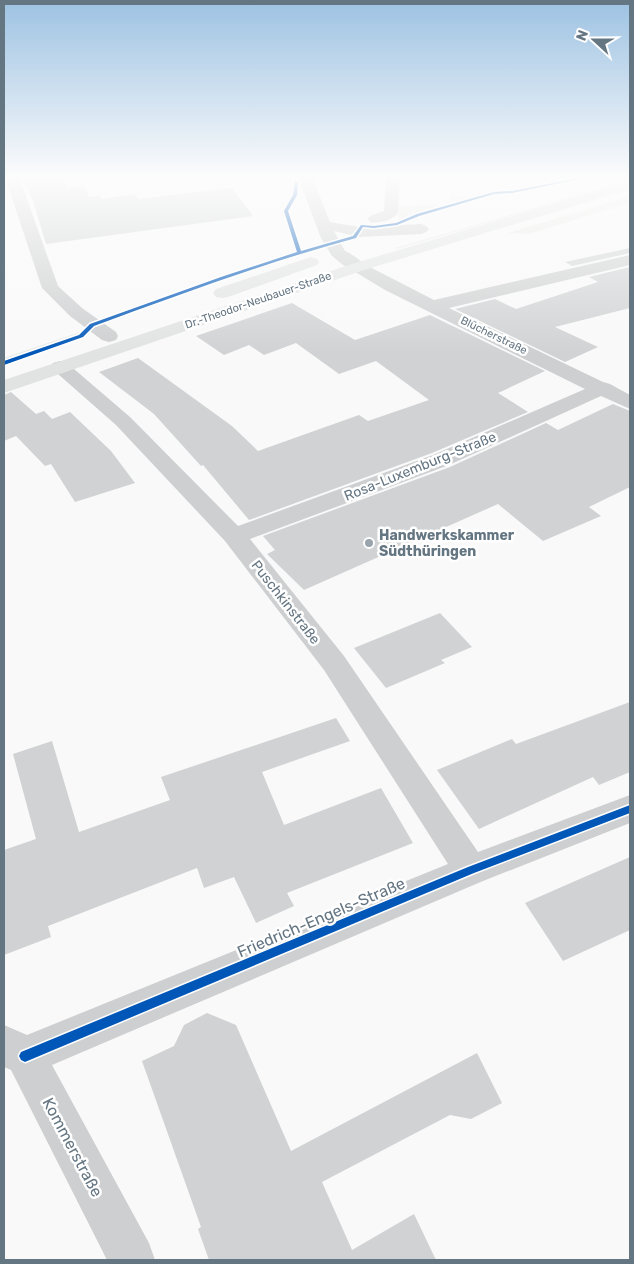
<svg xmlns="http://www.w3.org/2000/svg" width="634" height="1264" font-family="Rubik,sans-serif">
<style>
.green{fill:#e8ebe6}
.building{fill:#d0d2d3}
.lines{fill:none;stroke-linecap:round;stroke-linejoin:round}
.minor{fill:#cecfd0;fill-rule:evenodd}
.tertiary{fill:#cecfd0;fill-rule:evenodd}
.secondary{fill:#e1e2e2;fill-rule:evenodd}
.cycleway-casing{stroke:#fff;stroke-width:3}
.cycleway{fill:#0057b8;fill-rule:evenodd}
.poi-dot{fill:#99a4ac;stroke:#fff;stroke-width:2}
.labels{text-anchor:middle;stroke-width:5;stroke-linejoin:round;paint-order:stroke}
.far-street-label{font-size:11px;fill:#657683;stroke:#fff}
.street-label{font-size:14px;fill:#657683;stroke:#fff}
.poi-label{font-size:14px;font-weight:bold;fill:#657683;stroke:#fff;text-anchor:start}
.near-street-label{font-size:16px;fill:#657683;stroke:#fff}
</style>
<rect width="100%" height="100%" fill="#f9f9f9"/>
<path class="green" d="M620,183L623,184L397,249L395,248Z
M451,195L467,196V198L418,212L398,222L399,206L440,205L450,202Z
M630,196V203L529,234L508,233Z
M83,331L80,336L4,362V358Z"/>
<path class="building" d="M22,177H62L67,188L85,186L89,197L100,196L102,199L135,194L138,199L232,188L253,216L46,244L33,201Z
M630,248V253L572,266L565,262Z
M630,267V308L555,327L598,347L565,362L455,309L495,299L516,309L598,282L589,277Z
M292,303L355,340L430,315L545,371L498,393L528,412L432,453L249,520L203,465L201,466L154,414L99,372L138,358L232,426L258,451L359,415L368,421L429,400L376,361L339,374L296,343L264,355L249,345L224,355L196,336Z
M11,392L36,414L44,411L52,419L70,412L111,451L135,483L75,502L51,464L45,466L16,436L4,441V395Z
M613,404L630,411V487L589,507L601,516L543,541L498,504L304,590L267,554L275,550L263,536L450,467L546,423L558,430Z
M440,613L472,647L441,660L445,663L386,688L354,648Z
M630,702V772L599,785L593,777L479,829L437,770L512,739L516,744Z
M336,718L350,741L262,772L284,825L381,788L413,843L287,893L294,906L256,923L234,877L204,888L197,868L48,926L51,937L4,955V850L36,839L13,754L52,741L79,832L170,800L161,777Z
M630,857V930L563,961L525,903Z
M207,1013L236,1025L291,1151L477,1053L502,1103L471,1119L450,1115L322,1182L352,1250L414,1214L436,1260H209L198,1229L201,1227L142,1061L174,1046L184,1025Z"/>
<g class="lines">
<path class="minor" d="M5,177H19L58,286L82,308L116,332L118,336L116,340L109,342L102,340L70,316L42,288Z
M298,177H312L330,222L359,227L421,224L426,226L429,229L426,232L421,234L359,237L334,231L346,253L344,256H332L321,238Z
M386,177H400L398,213C393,220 378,224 370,222L368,219L370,216L384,211Z
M630,255V265L449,308L603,382L610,384L630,395V409L601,396L449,465L250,539L344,656L478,852L630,795V823L483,881L52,1065L149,1243L155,1260H107L11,1070L4,1067V1025L27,1035L448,864L324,670L225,541L116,425L50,367L53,363L60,361L67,363L130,417L238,526L433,455L585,389L385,290L352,270L350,267L352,264H364L434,300Z"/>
<path class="tertiary" d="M338,248C347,251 361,259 366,267L364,270C352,273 337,262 330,253L332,250Z"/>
<path class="secondary" d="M630,181V189L364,270L4,393V380L352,264Z
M311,257L317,259L319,262L317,265L228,297L222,298L216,297L213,293L216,289Z"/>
<defs>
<path id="cycleway" d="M583,177H590L512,193L494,194L419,216L397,225L374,228L363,227L356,238C267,262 181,294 94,326L83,337L4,365V361L79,335L90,324L221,277L297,252L284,211L293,195L295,181L298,182L297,195L288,211L301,251L353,236L361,225L374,226L396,223L417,214L494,192L512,191Z
M630,805V813L474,873L25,1062L21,1060L19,1056L21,1052L468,867Z"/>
</defs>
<use href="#cycleway" class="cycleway-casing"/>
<use href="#cycleway" class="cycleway"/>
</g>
<linearGradient id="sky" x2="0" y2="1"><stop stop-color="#9dc2e2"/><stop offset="0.5" stop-color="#fcfcfc"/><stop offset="1" stop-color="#fcfcfc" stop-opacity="0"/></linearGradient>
<rect width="634" height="354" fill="url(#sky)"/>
<circle class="poi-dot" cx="369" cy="543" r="5"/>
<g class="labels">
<g class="far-street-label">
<text transform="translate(258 300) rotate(-19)" y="4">Dr.-Theodor-Neubauer-Straße</text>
<text transform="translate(494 335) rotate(26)" y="4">Blücherstraße</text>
</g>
<g class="street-label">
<text transform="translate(420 466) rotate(-22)" y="5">Rosa-Luxemburg-Straße</text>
<text transform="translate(286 602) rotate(52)" y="5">Puschkinstraße</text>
</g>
<g class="poi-label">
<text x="379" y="540">Handwerkskammer<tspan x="379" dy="16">Südthüringen</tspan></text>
</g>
<g class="near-street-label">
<text transform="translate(321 917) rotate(-23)" y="6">Friedrich-Engels-Straße</text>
<text transform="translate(73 1147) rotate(62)" y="6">Kommerstraße</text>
</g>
</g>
<rect width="634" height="1264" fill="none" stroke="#657683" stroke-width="10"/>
<g transform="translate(594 40) rotate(291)" stroke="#ffffff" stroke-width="4" paint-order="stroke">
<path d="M0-4L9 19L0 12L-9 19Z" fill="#657683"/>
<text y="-8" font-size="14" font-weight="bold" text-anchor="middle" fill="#657683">N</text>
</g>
</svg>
